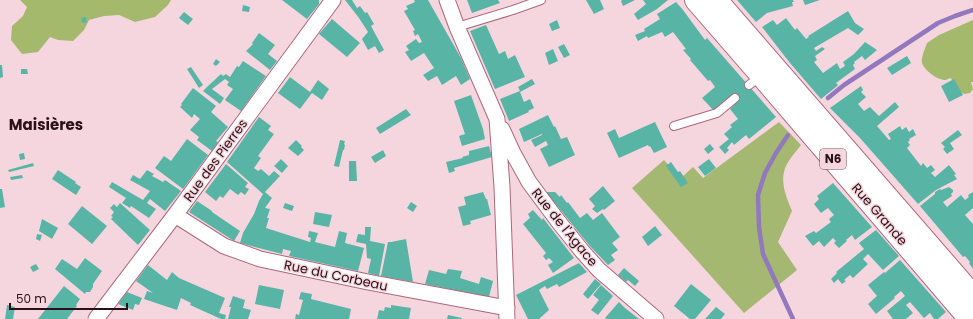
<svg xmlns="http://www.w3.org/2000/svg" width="973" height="319" font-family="Poppins,sans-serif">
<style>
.green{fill:#a5b872}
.forest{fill:#a5b96d}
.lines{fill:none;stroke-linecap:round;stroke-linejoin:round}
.stream{stroke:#9278bc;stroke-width:4.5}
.building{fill:#58b4a5}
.lane-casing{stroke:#ac687c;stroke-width:10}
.street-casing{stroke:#ac687c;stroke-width:17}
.primary-casing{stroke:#ac687c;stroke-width:24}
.lane{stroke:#fff;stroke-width:8}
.street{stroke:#fff;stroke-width:15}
.primary{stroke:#fff;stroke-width:22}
.labels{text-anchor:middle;stroke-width:3;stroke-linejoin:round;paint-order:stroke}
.shield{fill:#f6d6de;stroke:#674b53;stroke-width:1}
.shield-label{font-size:12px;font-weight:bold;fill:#2a1018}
.street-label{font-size:13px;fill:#2a1018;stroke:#f6d6de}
.quarter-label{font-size:15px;font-weight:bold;fill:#2a1018;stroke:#f6d6de}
</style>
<rect width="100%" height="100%" fill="#f6d6de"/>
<path class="green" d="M779,122L801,145C795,153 786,162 784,172C781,185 787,199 792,211L778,242L797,270L744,313L632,188L664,160L681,178L693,167L703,178Z"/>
<path class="forest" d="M20,0H171L168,5L155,17L135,22L119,15L104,16L89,20L84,30L73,41L58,40L50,37L38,52L22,54L11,40L12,26L23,16L27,7Z
M973,20V82H971L973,89L970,93L964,94C956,89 954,87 951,78C949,78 947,80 945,80C937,80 924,70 922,63C921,57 925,49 927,43L939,35Z"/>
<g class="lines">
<path class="stream" d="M828,98L844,85L938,23L955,16L973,10
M788,135L776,153L765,173L758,195L759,227L763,254L793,319"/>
</g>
<path class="building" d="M282,0H319V4L307,19Z
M345,0H352L357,8L360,6L365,13L367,12L374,24L371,26L384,50L379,53L375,46L368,50L362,39L368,32L359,18Z
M414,0H428L461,58L470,79L461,85L456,76L442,85L437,76L428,81L423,75L434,68L424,53L411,61L405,52L409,50L406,46L416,39L419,43L422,42L418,34L415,36L413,31L415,30L404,11L408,9L406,6L415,2Z
M467,0H498L500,3L472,13Z
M586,0H600L604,9L594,14Z
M622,0H635L623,6L621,1Z
M643,0H668L657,9L638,20L634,14L646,4Z
M737,0H793L794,2H792L793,6L767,13L756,22Z
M803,0H820L805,5Z
M676,2L683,10L705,40L707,38L776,117L749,139L746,135L734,145L732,142L727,148L729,150L725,154L719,147L729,139L724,134L732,127L730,125L738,119L730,109L738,101L733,95L714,111L702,98L715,87L710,80L708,81L690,60L691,59L683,50L686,49L673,32L665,37L662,32L648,38L647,36L638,41L635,35L645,31L644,29L660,19L657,14Z
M243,5L250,7L249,12L242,11Z
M848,11L855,23L864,29L858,35L848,28L814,48L816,51L822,47L825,49L815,56L817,60L814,62L823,73L837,63L840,69L845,66L843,62L854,54L865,42L877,50L865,60L862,56L854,62L855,63L853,65L855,69L836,83L838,85L836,87L821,99L790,63L762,27L773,20L777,25L786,18L795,30L797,28L806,39L809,37L808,36Z
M184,12L193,19L188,25L179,18Z
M86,17L87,22L82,23L81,18Z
M332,19L360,43L347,57L319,34Z
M557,20L560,28L552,31L549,24Z
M486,25L499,54L505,51L508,59L515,55L525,77L495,89L470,31Z
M259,33L275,45L268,54L277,61L270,70L246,51L253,44L252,43Z
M564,44L570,55L564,58L558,47Z
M553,49L558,61L549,65L545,53Z
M907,56L911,63L892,75L887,68Z
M216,59L220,62L216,66L213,64Z
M243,61L266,76L241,111L225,100L233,89L227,85L229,82L225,79L212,89L224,98L220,104L203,91L208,86L221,74L223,76L226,74L230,77L237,66L239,67Z
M0,65H2L3,77L0,78Z
M191,67L203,85L199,88L187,69Z
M21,69H27L28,74H21Z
M290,77L310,92L318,80L329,89L322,100L312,93L300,109L278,93Z
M532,79L535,84L520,92L524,102L530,99L534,108L528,111L529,112L509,121L500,99L520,91L518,87Z
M954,79L963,95L949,102L941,86Z
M861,86L863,90L861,92L866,97L858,104L864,111L870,107L879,116L895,102L899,107L877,126L889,140L891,139L888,134L900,126L902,130L906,127L909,132L913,129L916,135L909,139L910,140L908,142L910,145L907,148L921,166L923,163L927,168L931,165L935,170L931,173L935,177L949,165L956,174L954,175L957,179L936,190L918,204L860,138L830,108Z
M193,88L216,106L211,112L228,127L216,141L218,142L212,151L197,140L199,137L190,130L200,119L194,114L192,118L180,107L182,105L181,104Z
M471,95L483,129L485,139L462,146L459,136L465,134L454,101Z
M406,109L411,115L380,134L376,128Z
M548,115L554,127L555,126L561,139L567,137L575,155L549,167L540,149L548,145L546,141L535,147L531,140L542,135V134L524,142L519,129Z
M259,117L271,126L265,134L268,130L274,134L258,156L261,158L254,168L258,171L261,169L269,176L274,171L280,176L265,192L272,198L265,208L270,209L267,218H269L266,228L310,242L311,238L308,237L309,231L318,233L315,242L335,247L339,231L347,233L345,243L364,248L358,271L289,256L291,251L283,249L282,254L240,243L243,233L254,214L259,201L263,194L227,162Z
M655,122L667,147L654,153L650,146L649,147L648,145L619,158L607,133L615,129L619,138Z
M958,130L962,135L950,143L954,149L947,154L943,149L945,147L941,143Z
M187,139L208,155L183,189L155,168L164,156L171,161Z
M296,140L302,146L301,147L304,150L298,156L288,148Z
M340,140L345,141L344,144L345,145L344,150H343L339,167L334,166Z
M710,144L714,149L708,154L704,149Z
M489,146L492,157L454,168L455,171L449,173L446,162L463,158L462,157L469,155V151Z
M383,150L386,156L375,163L371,157Z
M24,153L25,159L20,160L19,154Z
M281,159L288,166L282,173L274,166Z
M709,159L716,168L705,176L698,167Z
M349,161H356L357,181H349Z
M671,162L678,172L680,171L688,183L681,187L666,166Z
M33,163L34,166L9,172L8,170Z
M226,164L248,183L245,187L249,189L245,195L241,192L238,195L230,189L223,198L220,196L216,201L205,192Z
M58,170L76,182L75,183L81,187L76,195L52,179Z
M147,170L154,174L152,176L163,182L165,180L181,191L165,211L150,199L147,203L156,209L149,218L131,206L130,208L122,203L126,198L109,187L112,182L143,200L150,191L130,180L133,175L140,179Z
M22,175L23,178L11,180L10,177Z
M833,183L872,227L855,240L852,235L846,240L847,241L839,248L834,243L836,241L833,238L824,247L819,241L813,246L805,236L814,231L816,233L831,222L829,219L834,215L828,208L821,213L814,204L819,199L817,196Z
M603,186L615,201L604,210L603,209L597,213L592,209L595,206L589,199Z
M949,187L953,190V192L951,194L952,196L943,202L947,207L961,195L965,200L969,197L968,195L973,192V208L965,215L973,224V269L969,263L970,262L965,256L963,257L920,206L935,194V192L940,189L941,190Z
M0,189H2L5,207L0,208Z
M483,192L486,199H487L491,215L470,221L471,224L463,226L458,207L466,205L464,197Z
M546,192H555L560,197L561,195L567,203L568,202L580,218L587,213L593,220L602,213L620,237L612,243L618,250L611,255L615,260L608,265L589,245Z
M197,201L212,211V212L240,231L234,241L189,212Z
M411,202L417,206L413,212L407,208Z
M120,203L150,230L138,245L111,219L113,217L111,216L114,212L110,208L114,204L117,207Z
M285,203L294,206L292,211L283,208Z
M82,206L107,226L92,244L68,224Z
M533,210L542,220L543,218L574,258L553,273L548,265L553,262L549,258L546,260L543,256L546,253L523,224L530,218L528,214Z
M315,212L332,215L329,227L313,224Z
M42,219L58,228L52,239L39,231Z
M655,226L662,235L648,246L642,237Z
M365,227H371L370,241L385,244L379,276L368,273L371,259L367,258L366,244L356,242L358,234L365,235Z
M876,230L899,256L883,270L868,254L863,259L868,264L853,278L850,275L844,280L846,281L842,284L838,279L834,283L831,279L837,273L836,272L864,249L859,243Z
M37,234L42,235L40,241L36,239Z
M406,239L413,282L381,276L388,242H391Z
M85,258L102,271L93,284V287L90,292H86L85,294L55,269L62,259L77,269Z
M900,260L946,312L938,319H934L930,313L924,318L910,302L906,305L913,313L906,319H893L887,311L905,296L901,291L894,297L895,298L876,314L868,304L877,296L868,285L884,272L885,273Z
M579,263L587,272L559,287L557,284L547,289L545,286L539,290L549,310L539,319H528L516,295Z
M36,264L39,269L33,272L30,267Z
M148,265L167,280L172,272L179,278L225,298L219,313L226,315L225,319H221L190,305L191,303L181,298L177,310L144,299L147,291L153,293L136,281Z
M624,268L639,281L635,286L628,280L626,282L618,275Z
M448,269L462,271L460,278L479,284L481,277L493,281L489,297L425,284L429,270L446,274Z
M595,279L601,284L588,299L583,294Z
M691,284L711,300L695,319H690L674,306Z
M259,285L284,290L280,309L255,304Z
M601,285L613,296L598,315L591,310L599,300L593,295Z
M64,286L80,299L76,305L77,306L67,319H38Z
M127,292L142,298L139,305L135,304L133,310L118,304Z
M301,292L312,294L311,299L351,309L349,319H295L296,314L299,315L303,300L299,299Z
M233,296L245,300L243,308L251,310L248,319H228L231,307H229Z
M619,302L625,308L639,319H607L605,318Z
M7,305L15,307L13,319H5Z
M391,305L411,308L409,319H377L379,310L384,311L385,307L391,308Z
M716,307L725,314L721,319H705Z
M448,315L462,318L461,319H447Z"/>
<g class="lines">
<defs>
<path id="lane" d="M457,27L513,10L541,0
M749,85L761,76
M674,126L717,113L735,98"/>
<path id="street" d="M447,0L457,27L497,119L502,187L507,319
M502,129L513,153L529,182L558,221L582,251L599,270L656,319
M175,215L224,246L260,259L368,282L507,308
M96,319L175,215L333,0"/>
<path id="primary" d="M696,0L762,76L970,319
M716,0L973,296"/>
</defs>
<use href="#lane" class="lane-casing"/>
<use href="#street" class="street-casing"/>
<use href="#primary" class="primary-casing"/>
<use href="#lane" class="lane"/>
<use href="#street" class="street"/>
<use href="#primary" class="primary"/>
</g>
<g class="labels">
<rect class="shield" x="820" y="149" width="26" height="20" rx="3"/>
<g class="shield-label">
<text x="833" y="163">N6</text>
</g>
<g class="street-label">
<text transform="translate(215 160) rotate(-54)" y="5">Rue des Pierres</text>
<text transform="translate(880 214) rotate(49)" y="5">Rue Grande</text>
<text transform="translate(565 227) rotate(51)" y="5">Rue de l'Agace</text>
<text transform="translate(336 275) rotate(12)" y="5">Rue du Corbeau</text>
</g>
<g class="quarter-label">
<text x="46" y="130">Maisières</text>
</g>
</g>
<path d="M10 303v6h117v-6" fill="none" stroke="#2a1018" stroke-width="2"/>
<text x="16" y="303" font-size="12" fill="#2a1018" stroke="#f6d6de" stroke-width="3" paint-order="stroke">50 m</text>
</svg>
